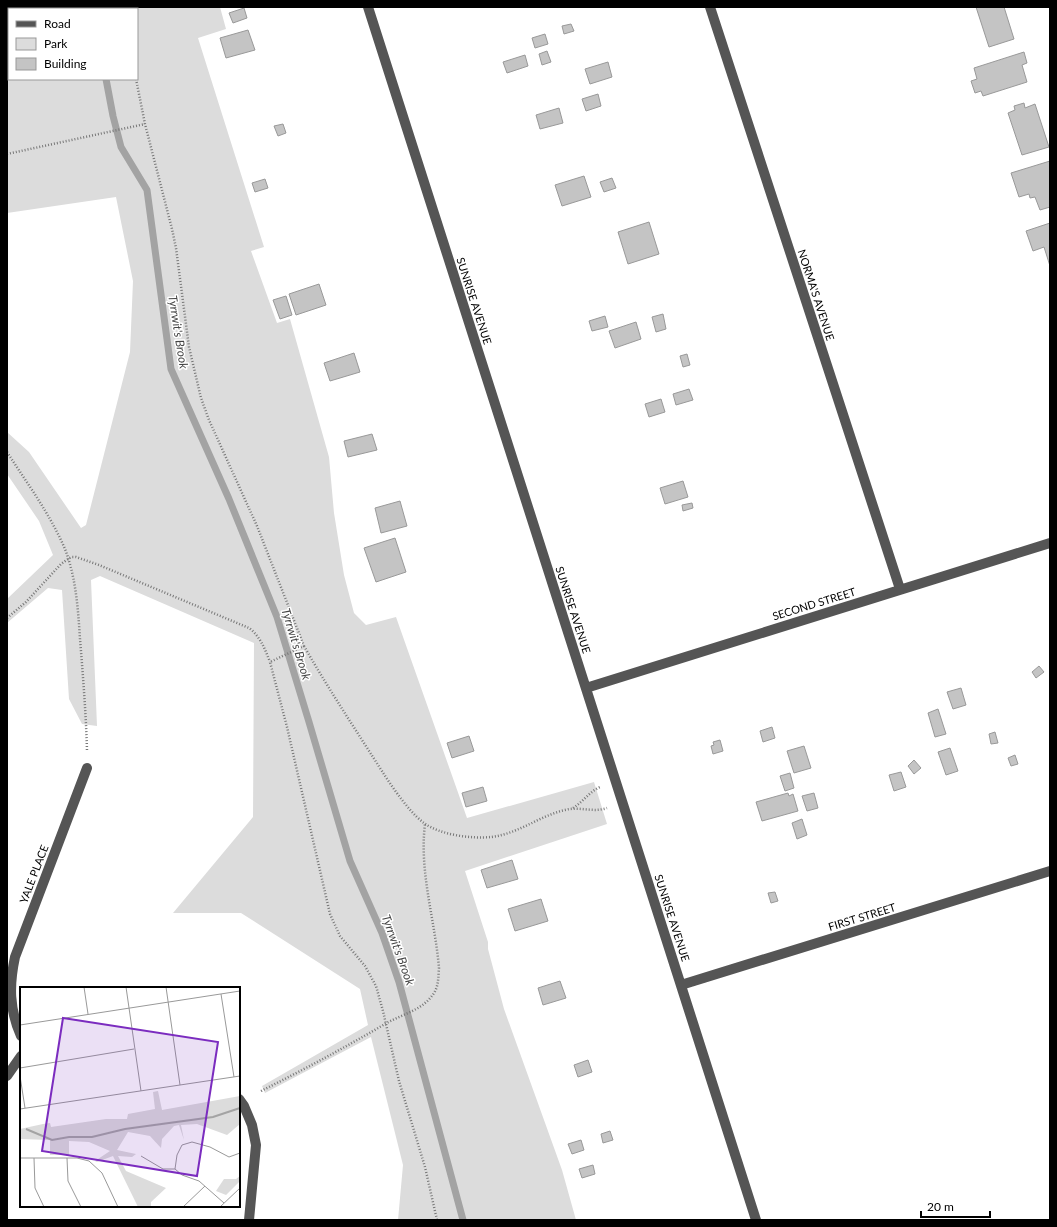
<svg xmlns="http://www.w3.org/2000/svg" width="1057" height="1227" font-family="Lato,sans-serif">
<style>
.green{fill:#dcdcdc}
.lines{fill:none;stroke-linecap:round;stroke-linejoin:round}
.stream{stroke:#a3a3a3;stroke-width:7}
.building{fill:#c4c4c4;stroke:#999}
.path{stroke:#777;stroke-width:2.5;stroke-dasharray:1 2;stroke-linecap:butt}
.minor{stroke:#555;stroke-width:10}
.labels{text-anchor:middle;stroke-width:3;stroke-linejoin:round;paint-order:stroke}
.street-label{font-size:11px;fill:#000;stroke:#fff}
.water-label{font-size:12px;font-style:italic;fill:#444;stroke:#fff}
.inset-river{fill:none;stroke:#a3a3a3;stroke-width:2}
.inset-road{fill:none;stroke:#999;stroke-width:1}
.view{fill:#7b2cbf;fill-opacity:0.15;stroke:#7b2cbf;stroke-width:2}
.inset-edge{fill:none;stroke:#000;stroke-width:2}
</style>
<rect width="100%" height="100%" fill="#fff"/>
<path class="green" d="M93,7H220L226,29L198,38L264,247L251,251L277,323L290,319L329,457L334,513L344,575L354,613L366,625L396,617L467,818L594,782L607,824L465,871L488,942V949L504,1009L562,1170L576,1220H398L403,1165L371,1037L265,1093L262,1086L368,1025L360,989L241,913H173L253,817L254,643L100,576L91,580L97,726L82,724L69,699L62,590L48,588L7,623V599L53,555L39,521L7,474V432L29,452L81,528L86,525L130,352L133,281L116,197L7,213V65H9V79H137V9H93Z"/>
<g class="lines">
<path class="stream" d="M112,9L113,7
M106,79L113,116L121,147L147,190L171,369L229,499L277,617L309,722L350,861L382,933L399,982L463,1220"/>
</g>
<path class="building" d="M976,7H1004L1014,39L989,47Z
M244,8L247,18L233,23L229,13Z
M571,24L574,31L564,34L562,26Z
M248,30L255,50L226,58L220,38Z
M545,34L548,44L535,48L532,38Z
M547,51L551,62L542,65L539,54Z
M1024,52L1027,63L1022,65L1027,82L983,96L981,91L975,93L971,81L977,79L974,68Z
M525,55L528,66L507,73L503,62Z
M608,62L612,77L590,84L585,69Z
M598,94L601,106L586,111L582,99Z
M1024,103L1025,108L1035,104L1049,147L1022,155L1008,113L1015,110L1014,106Z
M559,108L563,123L540,129L536,115Z
M283,124L286,133L278,136L274,126Z
M1050,161V207L1040,210L1035,197L1030,198L1029,194L1019,197L1011,173Z
M584,176L591,197L562,206L555,185Z
M612,178L616,188L604,192L600,182Z
M265,179L268,188L255,192L252,183Z
M649,222L659,254L628,264L618,232Z
M1050,223V266L1044,247L1033,251L1026,231Z
M319,284L326,305L296,315L289,294Z
M286,296L292,315L280,319L273,300Z
M663,314L666,329L656,332L652,317Z
M605,316L608,327L592,331L589,321Z
M636,322L641,339L615,348L609,331Z
M354,353L360,372L330,381L324,363Z
M687,354L690,365L683,367L680,356Z
M689,389L693,400L676,405L673,394Z
M661,399L665,412L649,417L645,404Z
M372,434L377,450L348,457L344,441Z
M683,481L688,497L665,504L660,488Z
M400,501L407,526L381,533L375,508Z
M692,503L693,508L683,511L682,505Z
M395,538L406,572L376,582L364,548Z
M1039,666L1044,672L1036,678L1032,672Z
M961,688L966,705L953,709L947,692Z
M938,709L946,734L935,737L928,713Z
M772,727L775,738L763,742L760,731Z
M995,732L998,743L991,744L989,734Z
M469,736L474,751L452,758L447,743Z
M720,740L723,751L713,754L711,746L714,745L713,742Z
M804,746L811,768L794,773L787,751Z
M950,748L958,771L946,775L938,752Z
M1015,755L1018,764L1011,766L1008,758Z
M914,760L921,768L914,774L908,766Z
M901,772L906,787L894,791L889,775Z
M790,773L794,788L785,791L780,776Z
M483,787L487,801L466,807L462,793Z
M788,793L789,796L793,794L798,811L762,821L756,802Z
M814,793L818,808L807,811L802,796Z
M802,819L807,835L797,839L792,823Z
M512,860L518,879L487,888L481,870Z
M775,892L778,901L771,903L768,893Z
M541,899L548,921L515,931L508,909Z
M560,981L566,998L543,1005L538,988Z
M588,1060L592,1072L578,1077L574,1065Z
M610,1131L613,1140L603,1143L601,1134Z
M581,1140L584,1150L572,1154L568,1144Z
M593,1165L595,1174L582,1178L579,1169Z"/>
<g class="lines">
<path class="path" d="M133,9V7
M136,79L145,124L172,229L176,248L189,347L201,398L209,420L257,526L304,646L270,662L287,727L330,914L340,936L365,966L376,986L383,1011L399,1081L425,1167L437,1220
M7,154L145,124
M7,452C27,483 50,514 65,549C76,578 78,608 80,639C83,676 86,714 87,751
M7,618L26,602L61,564L71,557H76L99,565L249,628C260,636 265,649 270,662
M304,646C325,683 348,718 371,754C384,774 405,809 424,823C440,835 472,839 491,837C518,834 539,816 565,810C579,806 593,813 607,808
M573,808C583,802 589,792 600,787
M261,1091C303,1070 344,1048 385,1024C400,1015 420,1011 431,997C439,988 438,979 439,968C435,920 419,872 425,824"/>
<path class="minor" d="M368,7L756,1220
M710,7L900,589
M586,688L1050,543
M681,985L1050,871
M21,1036C9,1009 9,985 15,957L87,768
M7,1076L21,1056
M239,1099L244,1106L252,1125L256,1145L249,1220"/>
</g>
<g class="labels">
<g class="street-label">
<text transform="translate(816 295) rotate(72)" y="4">NORMA'S AVENUE</text>
<text transform="translate(474 301) rotate(72)" y="4">SUNRISE AVENUE</text>
<text transform="translate(814 604) rotate(-17)" y="4">SECOND STREET</text>
<text transform="translate(573 610) rotate(72)" y="4">SUNRISE AVENUE</text>
<text transform="translate(34 874) rotate(-69)" y="4">YALE PLACE</text>
<text transform="translate(862 917) rotate(-17)" y="4">FIRST STREET</text>
<text transform="translate(672 918) rotate(72)" y="4">SUNRISE AVENUE</text>
</g>
<g class="water-label">
<text transform="translate(178 332) rotate(81)" y="4">Tyrrwit's Brook</text>
<text transform="translate(296 644) rotate(73)" y="4">Tyrrwit's Brook</text>
<text transform="translate(398 950) rotate(70)" y="4">Tyrrwit's Brook</text>
</g>
</g>
<g transform="translate(20 987)">
<rect width="220" height="220" fill="#fff"/>
<path d="M138,104L142,123L220,109V137L207,148L177,137L161,138L164,153L159,138L154,139L142,152L141,161L130,149L108,145L97,163L116,167L112,170L98,169L106,184L146,201L131,215V220H118L93,169L77,175L75,174L90,164L69,155L49,154V168H30V153L0,152V142L23,137L30,136L31,140L86,132H107L108,127L135,122L133,105ZM220,189V194L206,208L196,204L204,192H216Z" fill="#dcdcdc"/>
<path class="inset-river" d="M6,142L32,153L49,150H72L105,142L193,130L220,121"/>
<path class="inset-road" d="M64,0L68,27M106,0L121,104M146,0L160,98M201,7L214,90M0,38L220,4M0,81L114,62M0,89L5,121M0,122L220,89M121,169L143,182H155M0,171H57L69,174L82,186L98,220M14,171L15,201L24,220M47,171L48,194L61,220M204,216L179,194L162,188L155,182L157,168L162,158L172,155L190,160L209,170L220,166M163,220L185,199M200,220L220,201"/>
<path class="view" d="M43,31L198,55L177,189L22,164Z"/>
<rect width="220" height="220" class="inset-edge"/>
</g>
<rect width="1057" height="1227" fill="none" stroke="#000000" stroke-width="16"/>
<rect x="8" y="8" width="130" height="72" fill="#ffffff" stroke="#999999"/>
<rect x="16" y="21" width="20" height="6" fill="#555555" stroke="#999999"/>
<text x="44" y="28" font-size="12" fill="#000000">Road</text>
<rect x="16" y="38" width="20" height="12" fill="#dcdcdc" stroke="#999999"/>
<text x="44" y="48" font-size="12" fill="#000000">Park</text>
<rect x="16" y="58" width="20" height="12" fill="#c4c4c4" stroke="#999999"/>
<text x="44" y="68" font-size="12" fill="#000000">Building</text>
<path d="M921 1211v6h69v-6" fill="none" stroke="#000000" stroke-width="2"/>
<text x="927" y="1211" font-size="12" fill="#000000" stroke="#ffffff" stroke-width="3" paint-order="stroke">20 m</text>
</svg>
